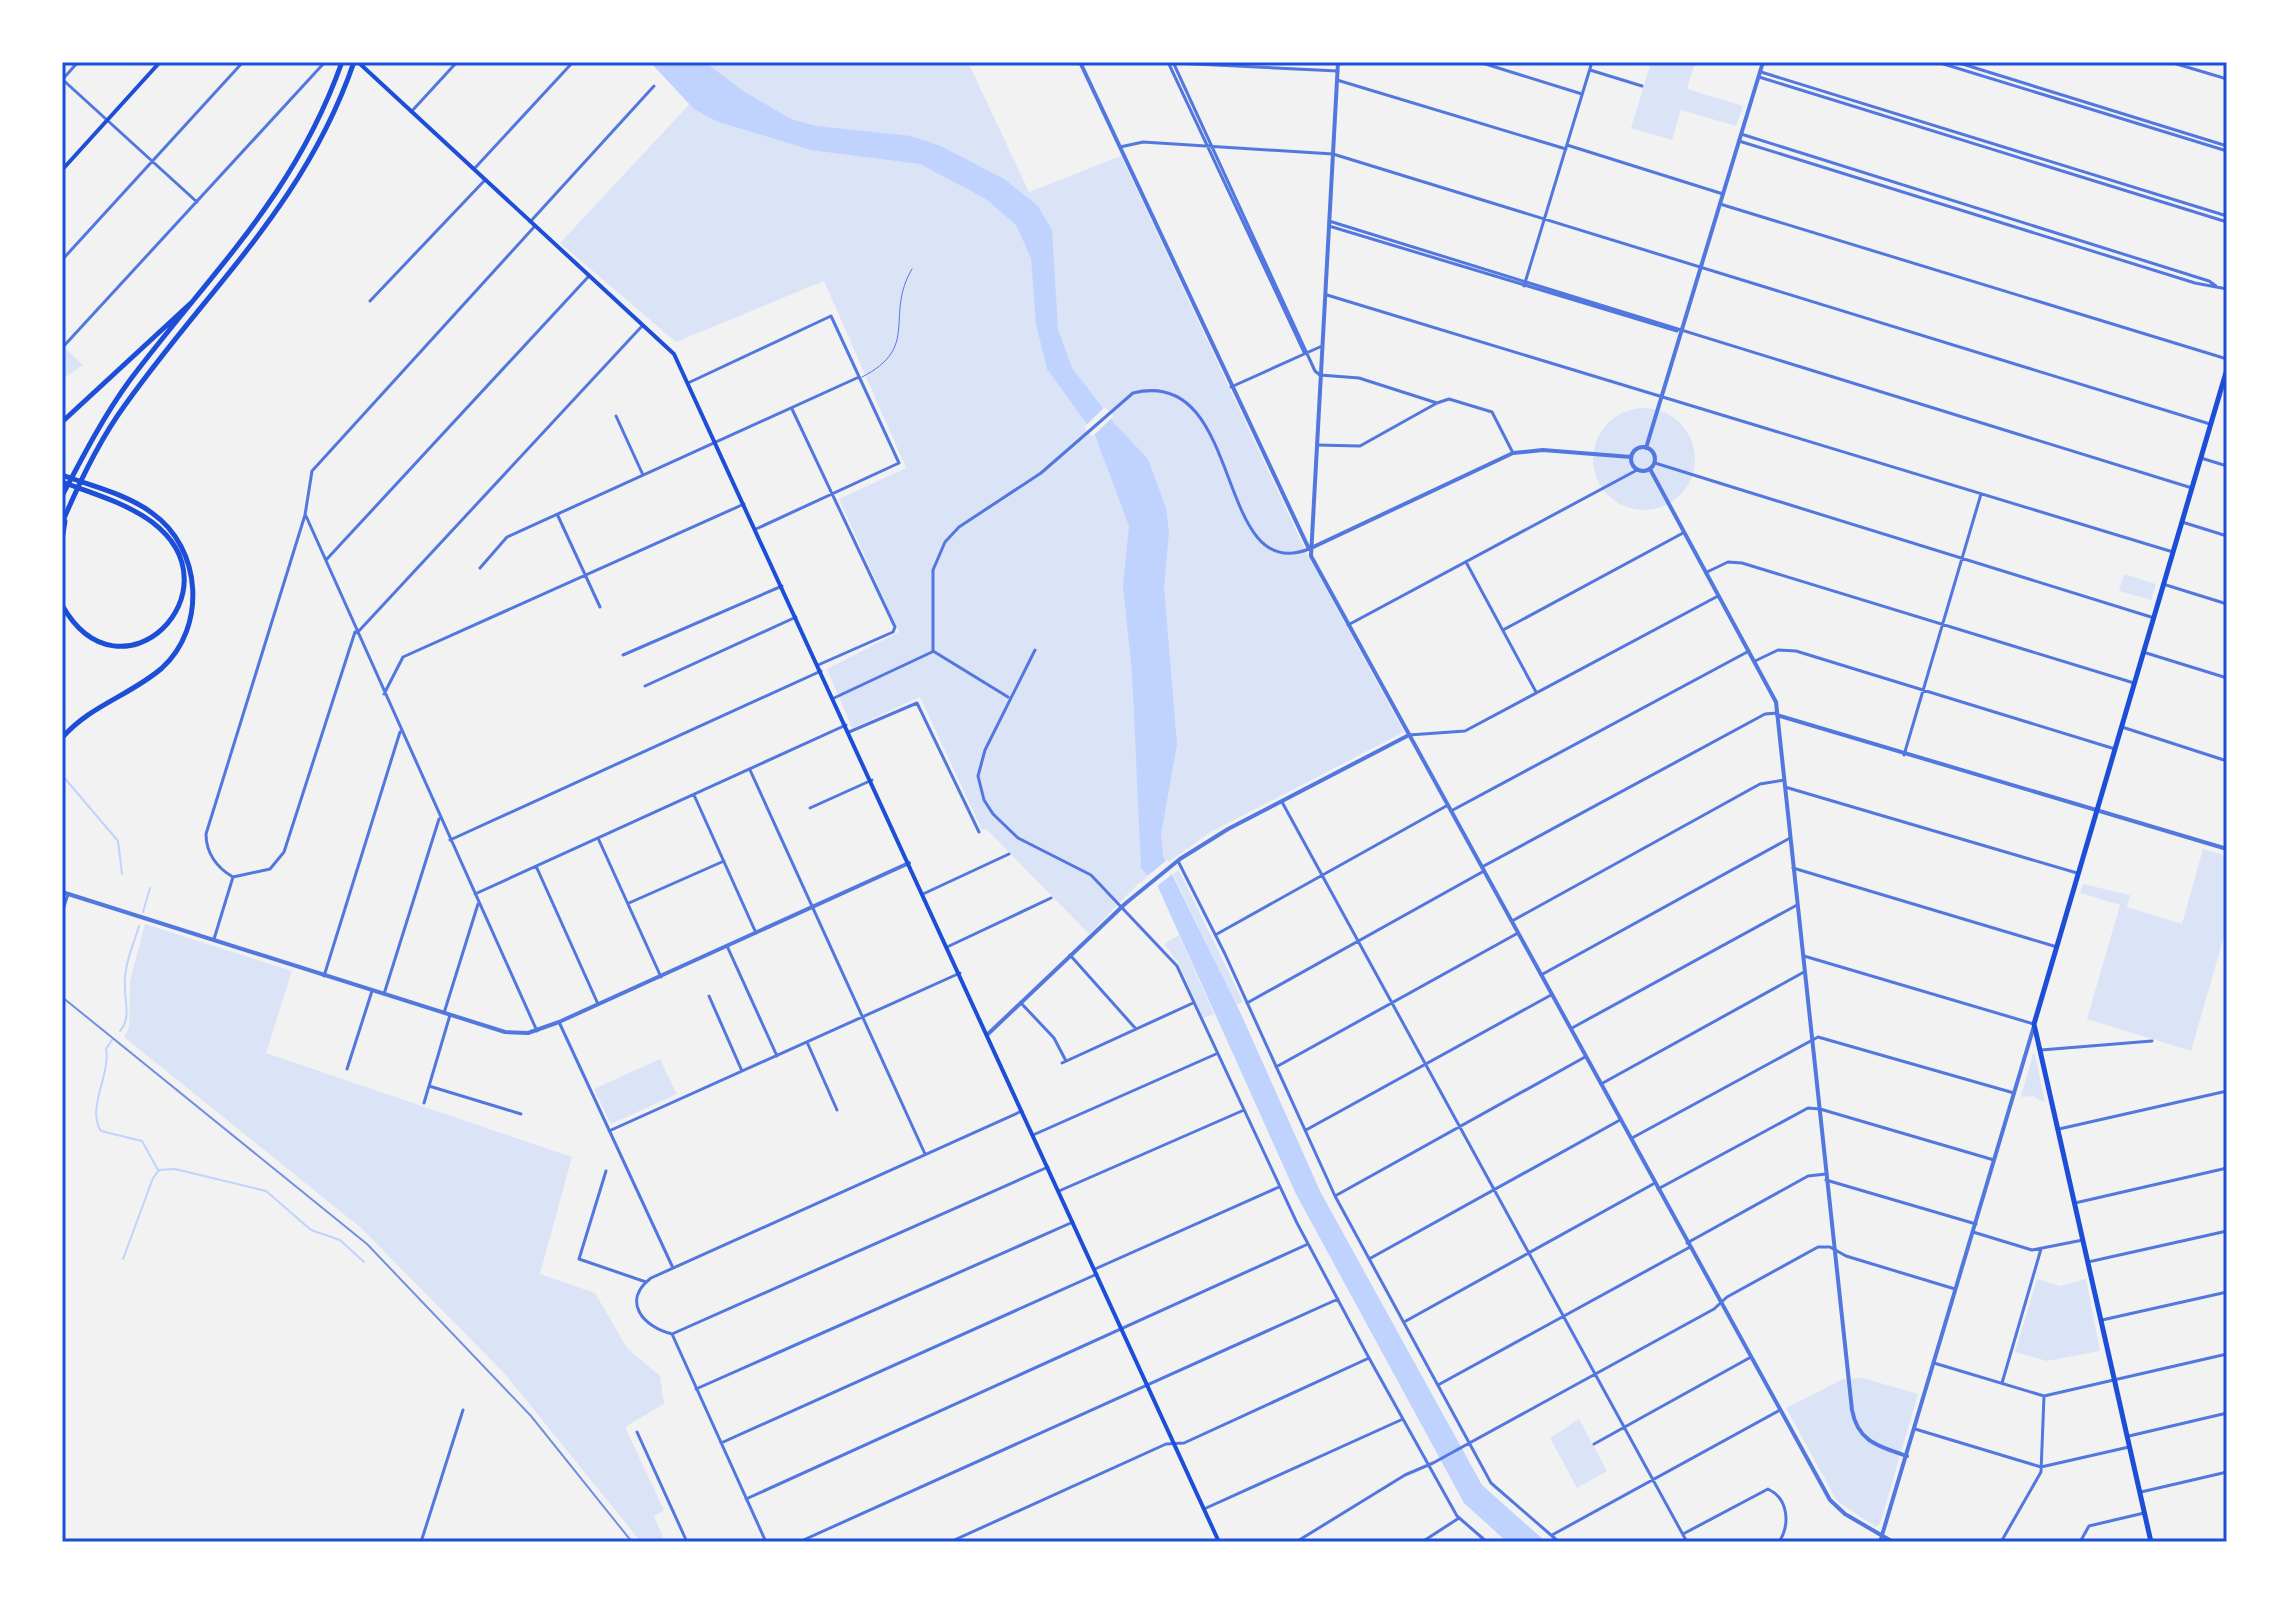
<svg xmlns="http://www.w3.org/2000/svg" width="2289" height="1604" font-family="Roboto,sans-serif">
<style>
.green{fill:#dbe4f7}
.water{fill:#bfd3fe}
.pier{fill:#f2f2f2}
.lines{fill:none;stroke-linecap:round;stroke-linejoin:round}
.stream{stroke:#bfd3fe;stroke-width:2}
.service{stroke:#5277de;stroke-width:1}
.minor{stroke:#5277de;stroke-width:3}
.tertiary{stroke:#5277de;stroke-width:4}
.secondary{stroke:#1d4ed8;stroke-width:4}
.primary{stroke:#1d4ed8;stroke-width:5}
.motorway{stroke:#1d4ed8;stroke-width:5}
.rail{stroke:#7290e2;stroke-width:2}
.neatline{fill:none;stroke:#1d4ed8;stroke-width:3}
</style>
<rect width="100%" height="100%" fill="#f2f2f2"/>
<path class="green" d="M696,62H968L1029,192L1121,156L1309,558L1404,732L1209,833L1138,884L1089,934L986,829L982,830L920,697L852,728L827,669L899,632L839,499L906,468L824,281L676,342L560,243L697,96Z
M1651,62H1695L1687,89L1743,106L1736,126L1681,110L1672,140L1631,128Z
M66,349L83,365L62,379V354Z
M1593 459a51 51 0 1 1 102 0a51 51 0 1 1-102 0Z
M2124,574L2156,584L2151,600L2119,591Z
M2203,849L2227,856V926L2191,1051L2087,1019L2120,905L2080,893L2083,884L2130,895L2127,907L2182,924Z
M1179,870L1243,1002L1236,1005L1173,874Z
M145,924L292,971L266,1053L572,1157L540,1274L595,1293L627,1348L660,1376L664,1404L625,1427L664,1510L654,1516L665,1542H641L505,1374L361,1228L124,1037L129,1027L130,981Z
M1179,935L1214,1014L1203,1018L1179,964L1164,944Z
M2033,1054H2035L2045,1103L2033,1096L2021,1097Z
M660,1059L677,1094L611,1124L594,1089Z
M2037,1279L2060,1286L2086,1279L2100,1351L2047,1361L2015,1352Z
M1863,1378L1918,1394L1880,1524L1876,1527L1837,1501L1786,1408L1843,1379Z
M1579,1419L1607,1471L1577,1488L1550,1438Z"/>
<path class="water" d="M650,62H705L743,91L791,119L816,126L911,136L941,146L1004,179L1038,206L1052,230L1058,329L1072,368L1115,424L1148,459L1166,508L1169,533L1164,587L1177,744L1161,835L1163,856L1241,1014L1321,1193L1482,1485L1546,1542H1507L1464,1503L1296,1194L1158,887L1141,868L1132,672L1123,587L1129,526L1095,435L1047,369L1036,324L1031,258L1016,225L986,199L920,164L811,150L716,121L694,109Z"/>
<path class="pier" d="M1105,407L1114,416L1092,437L1084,427Z
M1167,860L1176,871L1155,888L1146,877Z"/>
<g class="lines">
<path class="stream" d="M62,775L118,841L122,874
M143,912L150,888
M120,1031C131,1018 125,1004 125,988C123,967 133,946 139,926
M112,1040L106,1049C111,1074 86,1109 101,1131L142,1141L158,1170
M123,1259L153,1178L159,1170L175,1169L266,1191L311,1230L340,1240L364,1262"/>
<path class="service" d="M862,377C921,347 884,316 912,269"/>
<path class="minor" d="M1168,62L1304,352
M1173,62L1315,371L1320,375L1359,378L1437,403L1449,399L1492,412L1513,453
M1479,62L1582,94
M1937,62L2227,151
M1956,62L2227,146
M2170,62L2227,79
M1174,63L1338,71
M1590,70L1642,86
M1761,72L2227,216
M1759,77L2227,222
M62,79L197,202
M62,80L78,62
M1337,80L1566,149
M411,112L457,62
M1741,134L2209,281L2216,286
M1739,141L2195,283L2227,289
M1567,145L1723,194
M1120,147L1143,142L1333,154L2210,424
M474,169L573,62
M1720,204L2227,359
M1329,221L2192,488
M530,222L654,86
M1329,226L1677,331
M62,260L243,62
M1524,286L1592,62
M1327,295L2173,552
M370,301L485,180
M62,348L325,62
M688,383L831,316L899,463L756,529
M1231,387L1322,346
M792,409L895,627L893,632L818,665
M616,416L643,475
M1317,445L1360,446L1437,403
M2201,458L2227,466
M1655,463L2151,617
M306,516L537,1031
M558,516L600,607
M2182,522L2227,536
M326,560L589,276
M1466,562L1536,692
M480,568L507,537L859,377
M1707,572L1728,562L1742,563L2134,683
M2166,585L2227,604
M1348,625L1637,470
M1503,630L1683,533
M357,633L643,325
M1035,650L985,750L978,776L984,800L993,814L1018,838L1091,875L1177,966L1297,1223L1369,1358L1457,1516L1487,1542
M933,651V570L945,542L959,527L1041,473L1133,393C1246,365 1213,587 1309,549
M933,651L1008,697
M2143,652L2227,678
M623,655L782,586
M1755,661L1778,650L1796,651L2115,749
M645,686L796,617
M384,694L403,657L744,504
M834,698L932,652
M2122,727L2227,761
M849,732L917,703L979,832
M1409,735L1465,731L1718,596
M1904,755L1981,494
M750,770L925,1154
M1785,787L2077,873
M694,795L756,933
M1282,802L1687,1542
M810,808L872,780
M1451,811L1749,651
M598,838L661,977
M450,840L821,671
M1178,861L1225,954L1335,1196L1491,1483L1559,1542
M536,866L598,1004
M1482,867L1765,714L1777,713
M1793,868L2057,947
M233,877C217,868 206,853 206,834L305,515L312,471L535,226
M233,877L270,869L284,852L355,632
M475,894L846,725
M923,894L1009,854
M629,903L724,861
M62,913L68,894
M1512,921L1760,784L1784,780
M1217,934L1448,805
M214,939L233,877
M727,946L777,1056
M947,947L1051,898
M1070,955L1136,1029
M1804,956L2034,1024
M1541,975L1790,838
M324,976L400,732
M384,994L439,819
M709,996L742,1071
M1021,1003L1054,1038L1066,1061
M1247,1003L1484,871
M444,1013L478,904
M559,1022L673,1268
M1572,1028L1797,905
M807,1042L837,1110
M2227,1048V1064
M2041,1050L2152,1041
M1062,1063L1193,1003
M1276,1067L1518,933
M347,1069L372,991
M1601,1084L1804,972
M429,1086L521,1114
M424,1103L450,1015
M2059,1129L2227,1091
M1306,1130L1551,995
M609,1131L960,973
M1033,1135L1216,1054
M1632,1138L1818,1037L2014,1093
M606,1171L579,1259L646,1282
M1826,1180L1976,1224
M1658,1189L1808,1108L1820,1109L1994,1160
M1059,1191L1244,1110
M1335,1196L1585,1057
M2075,1203L2227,1168
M1973,1232L2032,1250L2083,1240
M1687,1243L1808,1176L1826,1174
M1369,1259L1620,1120
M2088,1262L2227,1231
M1095,1269L1279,1187
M2102,1320L2227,1292
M1404,1322L1655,1183
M672,1334C643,1327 621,1301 651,1278L1022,1111
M672,1334L1048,1167
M672,1334L766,1542
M1934,1363L2044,1396L2227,1354
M2002,1383L2041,1249
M1438,1385L1690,1247
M696,1389L1073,1222
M1915,1429L2041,1467L2129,1447
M637,1432L687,1542
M2129,1436L2227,1413
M721,1443L1097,1274
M1594,1444L1751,1357
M2141,1492L2227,1472
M746,1499L1308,1244
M1204,1509L1403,1419
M1683,1534L1768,1489C1789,1499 1790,1525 1779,1542
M1552,1535L1780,1410
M421,1542L463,1410
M799,1542L1338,1299
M950,1542L1166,1444L1184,1443L1369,1358
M1296,1542L1405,1475L1433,1463L1714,1309L1727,1297L1818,1247H1830L1846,1256L1955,1289
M1422,1542L1459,1518
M2001,1542L2041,1472L2044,1396
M2080,1542L2089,1526L2144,1513"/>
<path class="tertiary" d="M1080,62L1309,549
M1338,62L1311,556L1830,1500L1845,1514L1893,1542
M1631 459a12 12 0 1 1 24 0a12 12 0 1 1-24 0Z
M1646,448L1763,62
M1650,469L1776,702L1852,1410C1858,1442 1878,1446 1907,1456
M1309,549L1513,453L1543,450L1631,457
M1777,715L2227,849
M62,892L505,1032L528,1033L559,1022L909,863
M988,1034L1126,903L1180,859L1228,829L1409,735
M1880,1542L2034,1026"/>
<path class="secondary" d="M358,62L674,354L1219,1542
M62,170L160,62"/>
<path class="primary" d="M2151,1542L2034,1024L2227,369"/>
<path class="motorway" d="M62,422L192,302
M62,475C91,486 127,494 152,513C202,548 207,627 162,668C131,695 89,706 62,738
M62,482C92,493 126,503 152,522C242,590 121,710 62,605
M62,496C83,456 103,417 130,380C212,271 294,197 342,62
M62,523C78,486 95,449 118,415C203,292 303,210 354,62
M62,540L65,521"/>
<path class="rail" d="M62,997L367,1244L531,1416L632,1542"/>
</g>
<rect width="2289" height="1604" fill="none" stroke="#ffffff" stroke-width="128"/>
<rect x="64" y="64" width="2161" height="1476" class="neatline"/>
</svg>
